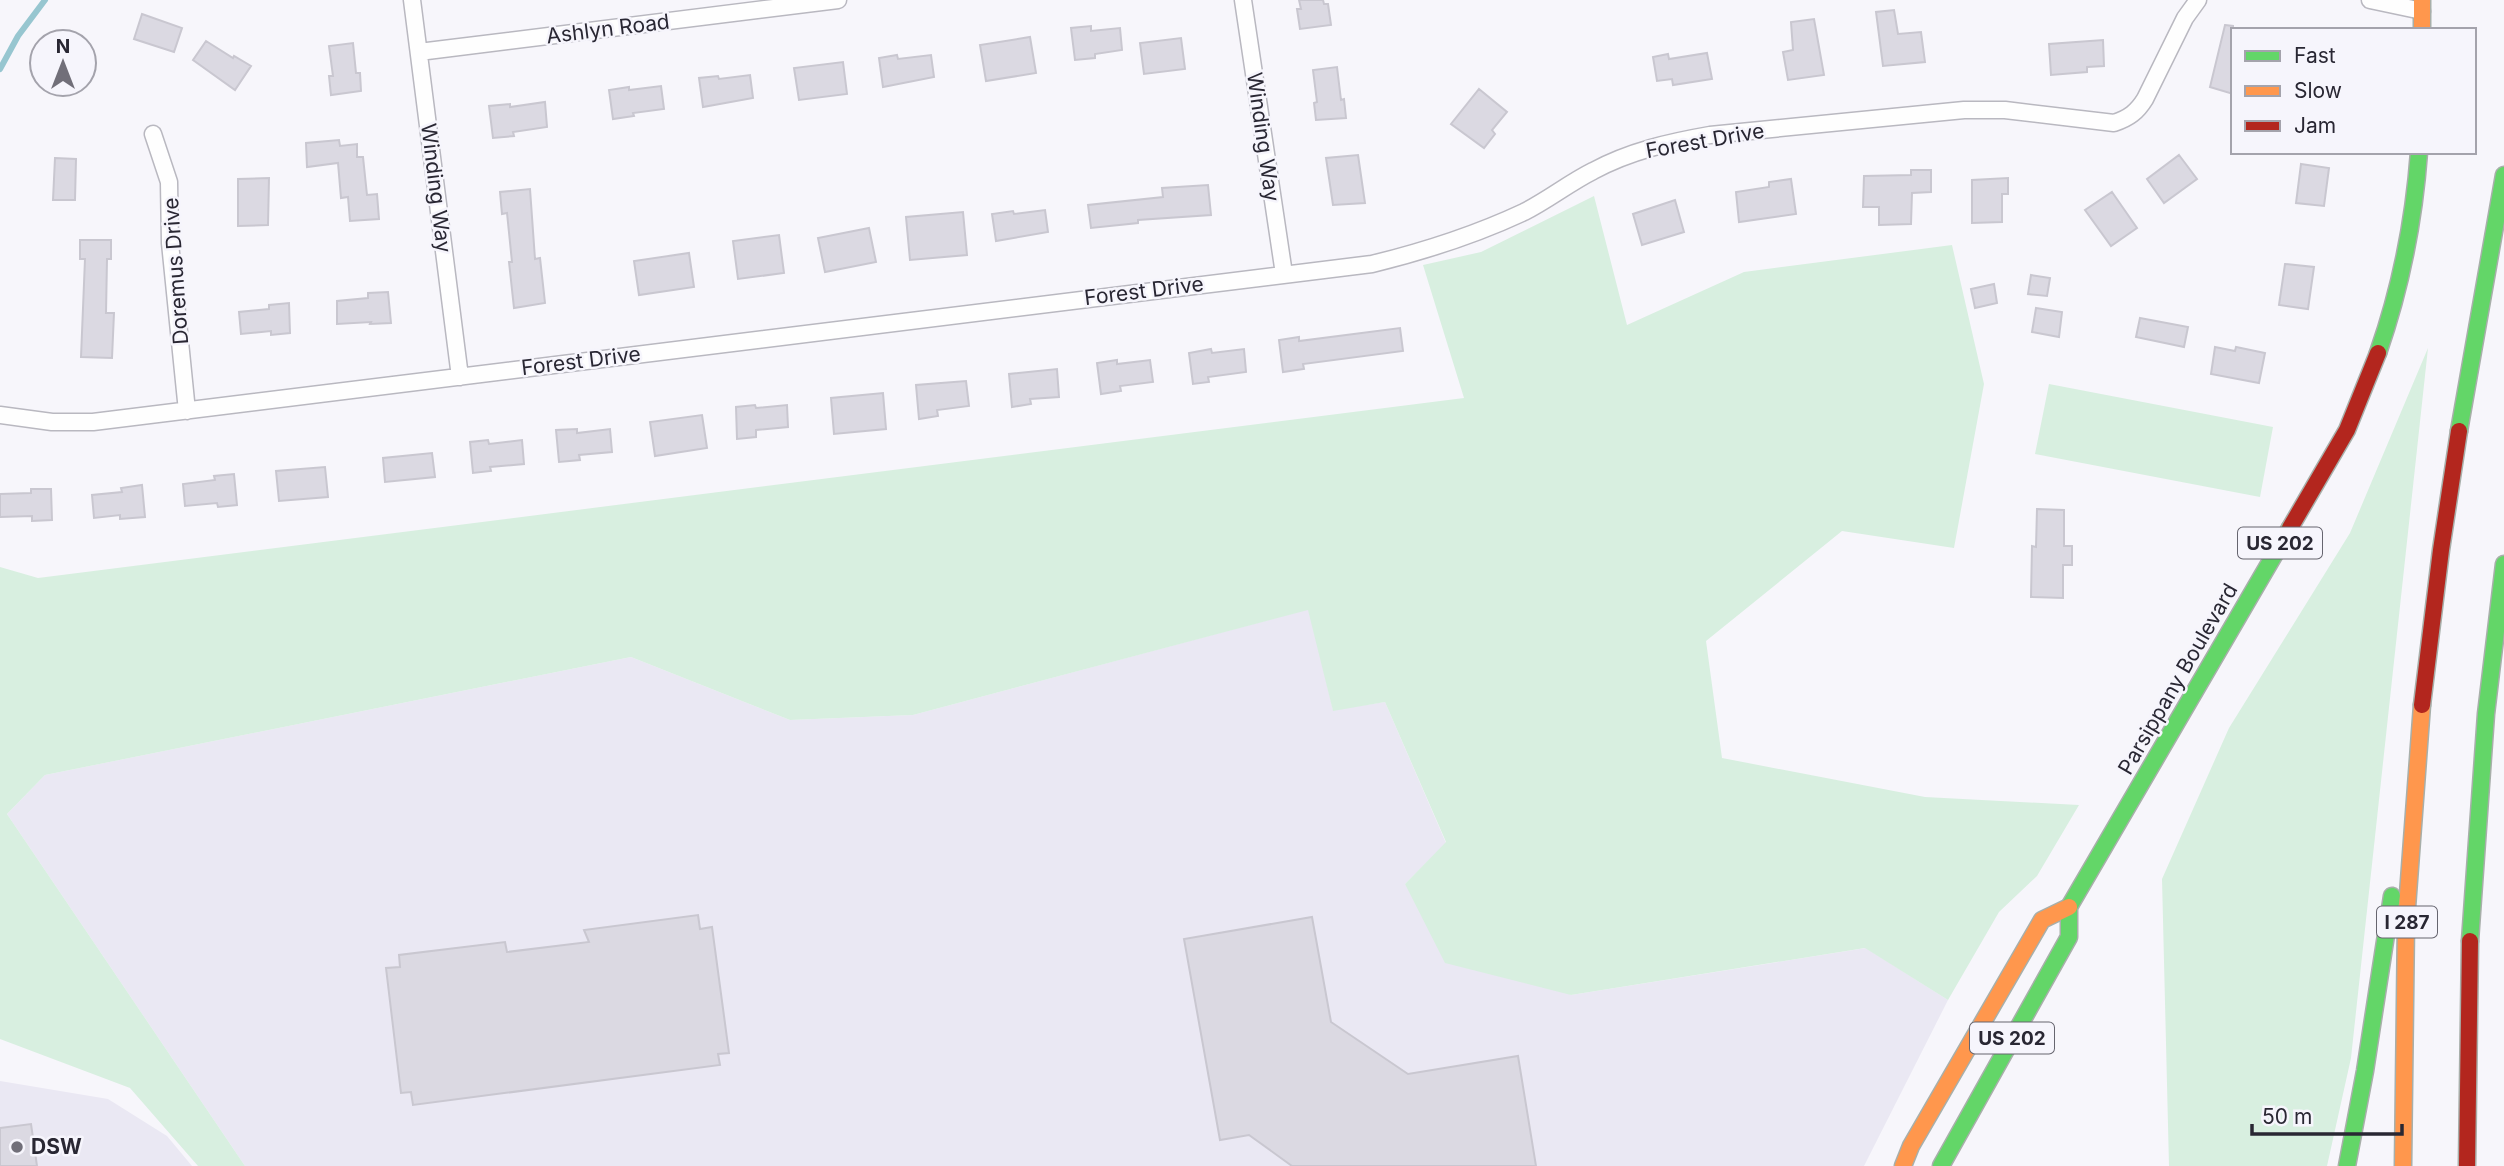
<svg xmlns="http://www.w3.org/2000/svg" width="2504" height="1166" font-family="Inter,sans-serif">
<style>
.built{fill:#eae8f3}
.green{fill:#d8efe0}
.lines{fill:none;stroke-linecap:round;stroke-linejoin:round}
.stream{stroke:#97c6d0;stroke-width:6}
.building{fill:#dbd9e2;stroke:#c9c7d0;stroke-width:2}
.street-casing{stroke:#b9b8c0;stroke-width:19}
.fast-casing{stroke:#a8afaa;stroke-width:19}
.slow-casing{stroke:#a8afaa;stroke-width:19}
.jam-casing{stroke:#a8afaa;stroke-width:19}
.street{stroke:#fefefe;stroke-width:16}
.fast{stroke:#63d668;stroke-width:16}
.slow{stroke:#ff974d;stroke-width:16}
.jam{stroke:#b3261e;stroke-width:16}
.poi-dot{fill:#716f79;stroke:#f6f5fc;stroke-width:2.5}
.labels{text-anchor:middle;stroke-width:5;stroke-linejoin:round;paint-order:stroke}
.shield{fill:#f6f5fc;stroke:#66656f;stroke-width:2}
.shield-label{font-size:19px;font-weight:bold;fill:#292733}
.street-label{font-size:21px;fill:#292733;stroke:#f6f5fc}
.poi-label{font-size:21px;font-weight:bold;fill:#292733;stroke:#f6f5fc;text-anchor:start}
</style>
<rect width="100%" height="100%" fill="#f7f6fb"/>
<path class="built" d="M1309,609L1333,710L1385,702L1446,843L1405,884L1571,995L1866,948L1948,1000L1864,1166H245L7,814L45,775L631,657L790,720L913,715Z
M0,1081L108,1099L167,1136L192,1166H0Z"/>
<path class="green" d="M1594,196L1627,325L1744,272L1952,245L1984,384L1954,548L1842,531L1706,641L1722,758L1925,797L2079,805L2037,876L1999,912L1948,1000L1865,948L1571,995L1445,963L1405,884L1446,842L1385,702L1333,711L1308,610L913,715L790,720L631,657L45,775L7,814L245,1166H198L130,1088L0,1039V567L38,578L1464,398L1423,265L1481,252Z
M2428,348L2351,1058L2327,1166H2169L2162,879L2229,728L2350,533Z
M2049,384L2273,427L2260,497L2035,454Z"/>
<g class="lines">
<path class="stream" d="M0,69L18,36L45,0"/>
</g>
<path class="building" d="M1299,0H1323L1324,4H1328L1331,25L1300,29L1297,9H1301Z
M1894,10L1898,34L1921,32L1925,62L1883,66L1876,12Z
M142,14L182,28L174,52L134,39Z
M1814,19L1824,75L1788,80L1783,52L1793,50L1791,22Z
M2225,25L2233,26V94L2210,87Z
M1091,26V31L1120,28L1122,50L1095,54V58L1075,60L1071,28Z
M1030,37L1036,73L986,81L980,45Z
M1181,38L1185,69L1144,74L1140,43Z
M2103,40L2104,66L2087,67V72L2051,75L2049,44Z
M206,41L233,58L234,56L251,66L235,90L193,60Z
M353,43L356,73H360L361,91L331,95L329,76H333L329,46Z
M1707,53L1712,79L1673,85L1672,79L1657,81L1653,57L1668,54L1669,59Z
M897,55L898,59L931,55L934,77L883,87L879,58Z
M843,62L847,94L799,100L794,68Z
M1337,67L1341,100L1344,99L1346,118L1316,120L1314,103L1317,102L1313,70Z
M750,75L753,98L703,107L699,78L718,76L719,79Z
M661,86L664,109L633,113L634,116L613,119L609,90L629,87V90Z
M1479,89L1507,112L1492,130L1495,134L1484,148L1451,124Z
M545,102L547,127L513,132L514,136L493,138L489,106L510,104V107Z
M339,140L340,146L357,144V157H363L367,195L377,194L379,219L350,221L348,197L341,198L338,163L307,167L306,143Z
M1358,155L1365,203L1333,205L1326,158Z
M2179,155L2197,179L2164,203L2147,179Z
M55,158L76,159L75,200H53Z
M2301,164L2329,168L2324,206L2296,203Z
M1911,170H1931V192L1912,193L1911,224L1879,225V207H1863L1864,176L1911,175Z
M269,178L268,225L238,226V179Z
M2008,178V194H2002V222L1972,223V180Z
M1791,179L1796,214L1739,222L1736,192L1769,187V182Z
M1208,185L1211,215L1138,220V223L1091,228L1088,205L1163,197L1162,188Z
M530,189L535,259L540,258L545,303L514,308L509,262H512L507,213L502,214L500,192Z
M2112,192L2137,228L2111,246L2085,210Z
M1675,200L1684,232L1642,245L1633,214Z
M1045,210L1048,232L996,241L992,214L1013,211L1014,214Z
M963,212L967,255L910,260L906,217Z
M869,228L876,262L825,272L818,238Z
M779,235L784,273L738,279L733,241Z
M80,240H111V259H107L106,313H114L112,358L81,357L85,259H80Z
M689,253L694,287L639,295L634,261Z
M2285,264L2314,267L2308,309L2279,305Z
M2031,275L2050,278L2047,296L2028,294Z
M1994,284L1997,303L1975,308L1971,289Z
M388,292L391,323L370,324L371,322L337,324V301L368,298V293Z
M289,303L290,333L271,335V331L241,334L239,312L269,309V305Z
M2036,308L2062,312L2059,337L2032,332Z
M2140,318L2188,327L2184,347L2136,337Z
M1400,328L1403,351L1303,364L1304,369L1283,372L1279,340L1299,337V341Z
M2215,347L2235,351L2236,347L2265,353L2259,383L2211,374Z
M1211,349L1212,353L1244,349L1246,372L1208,377L1209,382L1193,384L1189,353Z
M1117,360V364L1150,360L1153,382L1120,386L1121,391L1101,394L1097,363Z
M1057,369L1059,397L1030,399L1031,404L1012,407L1009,374Z
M966,381L969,406L937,410L938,416L919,419L916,385Z
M883,393L886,429L834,434L831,398Z
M755,405L756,408L787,405L788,427L756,430V437L737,439L736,407Z
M702,415L707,448L655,456L650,422Z
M577,429V433L610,429L612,452L579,455L580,460L559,462L556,430Z
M488,440L489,444L522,440L524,464L490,467L491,471L473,473L470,442Z
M432,453L435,477L385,482L383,458Z
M325,467L328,497L279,501L276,471Z
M234,474L237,505L218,507L217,503L185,506L183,484L215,480L214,476Z
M142,485L145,517L120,519V515L94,518L92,495L122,492L121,488Z
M31,489H51L52,520L32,521V516L0,517V494L31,493Z
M2037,509L2064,510V546H2072V565H2063V598L2031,597L2032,546L2036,547Z
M698,915L700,929L712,927L729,1053L718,1054L720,1065L413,1105L411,1092L401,1093L386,968L400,967L399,955L505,942L507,952L589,942L584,930Z
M1312,917L1331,1022L1408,1074L1518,1056L1536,1166H1292L1249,1135L1220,1140L1184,939Z
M31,1124L37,1166H0V1128Z"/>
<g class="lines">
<defs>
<path id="street" d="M412,0L460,377
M1243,0L1284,274
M2370,0L2422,11
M419,52L838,0
M153,134L169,182L170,243L187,411
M0,415L52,422H93L1372,264C1425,251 1475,235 1524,212C1548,200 1569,183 1593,171C1630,151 1670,142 1710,135L1964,110H2005L2114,123C2129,118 2137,112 2145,99L2185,18L2198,0"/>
<path id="fast" d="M2378,353C2401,287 2414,221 2419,152
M2459,431L2504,175
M2470,941L2486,714L2504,564
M1941,1166L2069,937V907L2290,528
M2347,1166L2365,1071L2392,896"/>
<path id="slow" d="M2422,0V30
M1903,1166L1911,1146L2042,920L2069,907
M2403,1166L2406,921L2422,705"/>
<path id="jam" d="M2290,528L2347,430L2378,353
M2422,705L2441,550L2459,431
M2467,1166L2470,941"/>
</defs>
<use href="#street" class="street-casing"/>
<use href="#fast" class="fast-casing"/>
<use href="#slow" class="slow-casing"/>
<use href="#jam" class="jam-casing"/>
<use href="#street" class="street"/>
<use href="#fast" class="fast"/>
<use href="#slow" class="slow"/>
<use href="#jam" class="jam"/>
</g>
<circle class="poi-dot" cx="17" cy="1147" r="7"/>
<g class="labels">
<g class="shield">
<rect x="2238" y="527.5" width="84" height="31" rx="5"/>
<rect x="2377" y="906.5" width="60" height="31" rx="5"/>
<rect x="1970" y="1022.5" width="84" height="31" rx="5"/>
</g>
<g class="shield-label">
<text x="2280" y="550">US 202</text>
<text x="2407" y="929">I 287</text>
<text x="2012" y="1045">US 202</text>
</g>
<g class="street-label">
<text transform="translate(608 29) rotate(-7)" y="7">Ashlyn Road</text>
<text transform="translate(1263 137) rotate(82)" y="7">Winding Way</text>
<text transform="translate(1705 141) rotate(-10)" y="7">Forest Drive</text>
<text transform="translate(436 188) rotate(83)" y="7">Winding Way</text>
<text transform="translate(176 271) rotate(-94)" y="7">Doremus Drive</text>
<text transform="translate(1144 291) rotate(-7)" y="7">Forest Drive</text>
<text transform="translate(581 361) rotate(-7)" y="7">Forest Drive</text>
<text transform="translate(2178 679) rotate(-60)" y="7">Parsippany Boulevard</text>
</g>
<g class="poi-label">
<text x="31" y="1154">DSW</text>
</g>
</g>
<rect x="2231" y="28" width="245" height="126" fill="#f6f5fc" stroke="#a4a3ac" stroke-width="2"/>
<rect x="2245" y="51" width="35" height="10" fill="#63d668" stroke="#a4a3ac" stroke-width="2"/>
<text x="2294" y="63" font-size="21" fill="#292733">Fast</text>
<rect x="2245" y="86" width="35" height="10" fill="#ff974d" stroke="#a4a3ac" stroke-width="2"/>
<text x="2294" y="98" font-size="21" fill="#292733">Slow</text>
<rect x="2245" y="121" width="35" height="10" fill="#b3261e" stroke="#a4a3ac" stroke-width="2"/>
<text x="2294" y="133" font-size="21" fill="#292733">Jam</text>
<g transform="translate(63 63)"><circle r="33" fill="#f6f5fc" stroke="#a4a3ac" stroke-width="2"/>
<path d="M0-5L12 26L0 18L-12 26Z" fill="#716f79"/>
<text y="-10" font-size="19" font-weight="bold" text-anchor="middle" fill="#292733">N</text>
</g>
<path d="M2252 1124v10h150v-10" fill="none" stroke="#292733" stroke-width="3.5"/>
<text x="2262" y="1124" font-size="21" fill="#292733" stroke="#f6f5fc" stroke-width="5" paint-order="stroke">50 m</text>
</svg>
